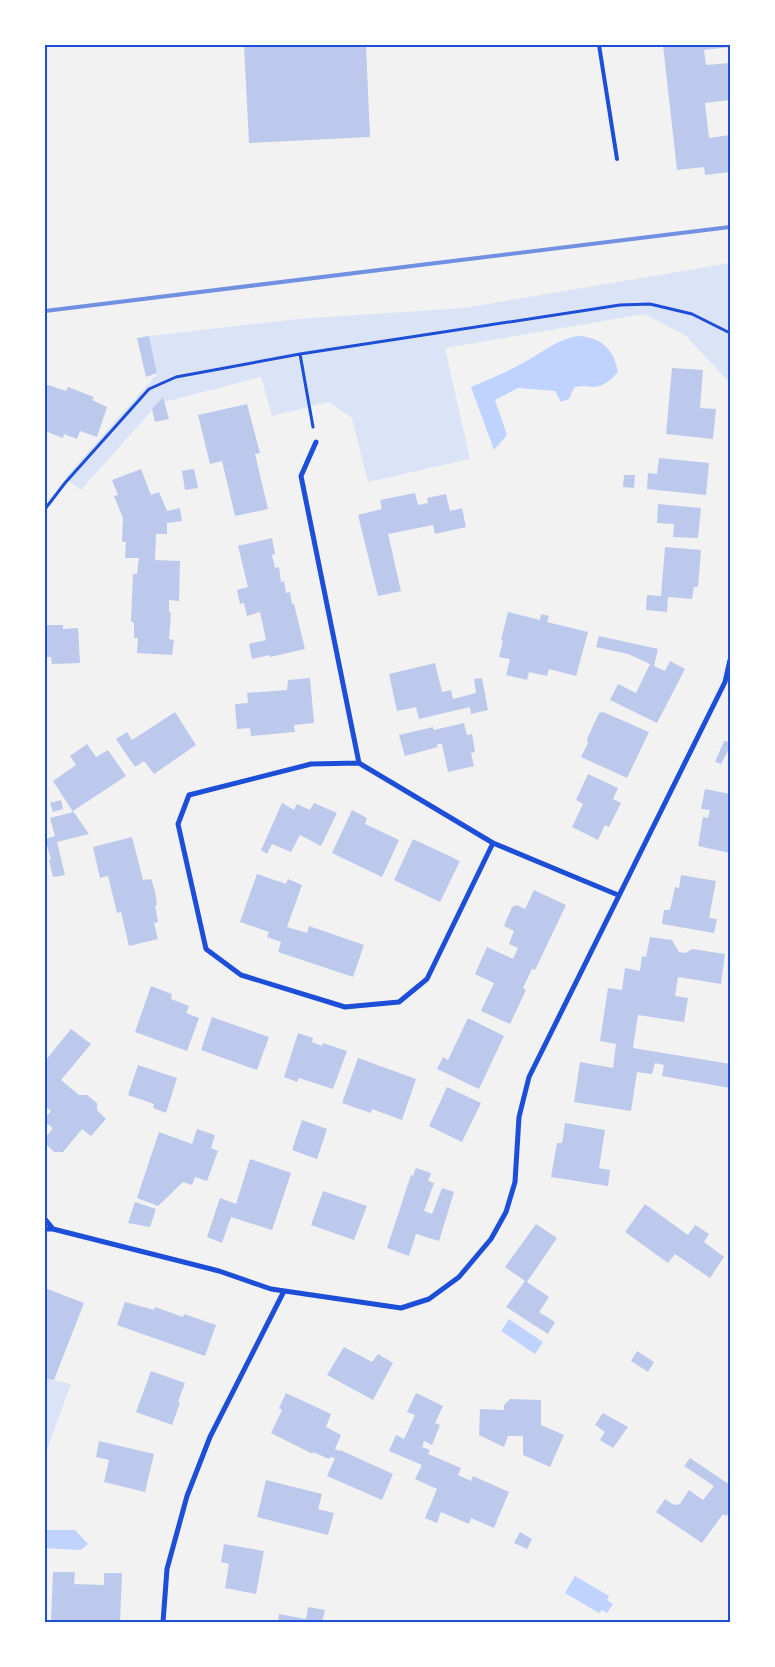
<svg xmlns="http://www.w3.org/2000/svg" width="775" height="1667" font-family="Barlow,sans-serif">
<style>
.green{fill:#dbe4f7}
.water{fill:#bfd3fe}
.building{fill:#bdc9ec}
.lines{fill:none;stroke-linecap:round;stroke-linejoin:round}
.path{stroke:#1d4ed8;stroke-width:3}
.service{stroke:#1d4ed8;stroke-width:4}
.minor{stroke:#1d4ed8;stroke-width:5}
.rail{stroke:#7290e2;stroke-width:4}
.neatline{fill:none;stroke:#1d4ed8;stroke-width:2}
</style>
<rect width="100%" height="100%" fill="#f2f2f2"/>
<path class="green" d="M730,263V383L685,335L644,314L445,348L470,459L368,482L352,418L328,402L272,416L261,377L164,402L163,398L81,490L65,478L157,374L149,336L297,319L464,308Z
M45,1379L71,1384L45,1455Z"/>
<path class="water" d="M578,336C601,337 614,349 618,372C612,379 604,386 594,387C586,387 581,385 574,388L569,399L561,402L555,391L518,388L495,400L507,435L494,450L471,387C488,380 505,373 521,364C540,355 556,339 578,336Z
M509,1319L543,1342L535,1354L501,1331Z
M45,1530H75L88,1544L81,1550L45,1548Z
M575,1576L609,1596L607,1600L613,1604L607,1613L602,1610L599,1613L565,1593Z"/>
<path class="building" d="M244,45H366L370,137L249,143Z
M663,45H730V47L704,50L706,65L730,63V100L705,103L709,138L730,135V172L705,175L704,167L677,170Z
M149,336L157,373L146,377L137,338Z
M672,368L703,370L700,408L716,409L713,439L666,434Z
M45,384L66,391L68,387L94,397L92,400L107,407L97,437L80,431L77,439L64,434L63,438L45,431Z
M163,397L169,419L155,422L152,409Z
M247,404L260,453L255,454L268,509L235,516L222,461L210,464L198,415Z
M659,458L709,463L706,495L647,489L648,473L657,474Z
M141,469L151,495L159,492L167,511L180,508L182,521L167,523V534H156L155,560L180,561L179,601L169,600V612L171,613L169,639L174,640L172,655L137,653L138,638H134V623L131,621L133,574H137L139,558H125L126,542H122L123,518L114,496L118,495L112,480Z
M194,469L198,488L185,490L182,471Z
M624,475H635L634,488L623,487Z
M415,493L418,505L428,503L427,498L446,494L450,511L462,508L466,527L435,534L433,525L388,534L401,591L378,596L358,515L382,509L380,500Z
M658,504L701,508L698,538L673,537L674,524L657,523Z
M272,538L275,554L272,555L275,568L279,567L281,582L284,581L286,593L290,592L292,604H294L305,649L270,657V655L252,659L249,644L266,640L260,612L247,616L244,603L240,604L237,590L248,587L238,546Z
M665,547L701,550L698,587H694L692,599L668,597L667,612L646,610L647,595L661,596Z
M508,612L540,620L541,614L549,616L547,622L588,632L576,676L549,669L547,676L529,672L527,680L506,675L510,659L499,657L503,641L501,640Z
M45,625H63V629L78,628L80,663L52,664L51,657H45Z
M599,636L658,649L654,666L665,671L670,661L685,669L657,723L610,700L618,684L636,693L650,664L628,654L596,647Z
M435,663L442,692L451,690L453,699L476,693L474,679L482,678L488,710L471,714L470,707L419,719L416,707L397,711L389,674Z
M310,678L314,723L294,725L295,732L251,736L250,728L237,729L235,704L248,703L247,693L287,690L288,680Z
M175,712L196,745L154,774L144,761L135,767L116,739L127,732L132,740Z
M603,712L649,732L627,778L581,757L588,743L587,739L599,713Z
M464,723L467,735L472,734L475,752L471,753L474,766L448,772L442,744H437L438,747L405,756L399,735L433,727L434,730Z
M724,741L730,742V747L721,764L715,762Z
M87,744L96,757L108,750L126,776L73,811L89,834L57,842L65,875L53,877L49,860L51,859L45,839L55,836L50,818L73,812L53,781L76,765L70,756Z
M588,774L618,788L613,799L621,803L609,827L605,825L598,840L572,827L583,804L576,800Z
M705,789L730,794V853L698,846L703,817L708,818L710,810L701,809Z
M61,800L63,809L53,812L50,803Z
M282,803L294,810L297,804L310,810L314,803L337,813L321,846L300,835L291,852L272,844L267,854L261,850Z
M352,810L367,818L365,824L399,840L382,877L332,853Z
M132,837L143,880L151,879L155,891L157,905L155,906L158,922L154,923L158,939L129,946L121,912L117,913L108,876L100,878L93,847Z
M413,839L460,861L440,902L394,880Z
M257,874L286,884L288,879L302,885L287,927L307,933L309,926L364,945L353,977L278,952L281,942L267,937L269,932L240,922Z
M681,875L716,881L709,918L717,919L714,933L662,924L664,910H670L675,887L679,888Z
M534,890L566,905L535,970L532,969L523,988L526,990L510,1024L481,1011L494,983L475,974L487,947L513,959L518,948L509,944L514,931L504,926L512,907L517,905L525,909Z
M650,937L672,940L679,952L686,953L692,949L725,954L721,984L678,977L675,996L688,998L684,1022L638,1015L633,1048L730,1064V1088L662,1076L664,1065L655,1063L652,1074L637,1072L631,1111L574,1102L580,1062L613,1068L616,1044L600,1041L608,988L622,990L625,968L640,971L642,956L646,957Z
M151,986L172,994L171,999L189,1006L186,1013L199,1018L187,1051L135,1032Z
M212,1017L269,1037L257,1070L201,1050Z
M468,1018L504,1036L479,1089L437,1069L443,1057L448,1060Z
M71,1029L91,1044L61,1080L79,1095H87L97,1103V1110L106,1119L91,1136L82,1129L63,1152H54L46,1144L45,1138L53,1128L45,1122V1118L51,1111L45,1106V1061Z
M298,1033L313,1038L312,1042L322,1046L323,1043L347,1051L333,1089L299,1078L297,1082L284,1077Z
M358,1058L416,1079L402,1120L372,1109L371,1113L342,1103Z
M138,1065L177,1078L166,1113L153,1108L154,1104L128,1095Z
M447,1087L481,1103L462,1142L429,1126Z
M302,1120L327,1129L317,1159L292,1150Z
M565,1123L605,1130L599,1168L610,1170L608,1186L551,1177L557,1143H562Z
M197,1129L215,1135L211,1148L218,1151L207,1181L195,1177L192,1185L183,1182L158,1206L137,1198L159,1132L192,1144Z
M250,1159L291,1173L272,1230L231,1217L222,1243L207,1237L220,1198L236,1204Z
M416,1168L431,1173L428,1181L434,1183L424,1211L432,1214L442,1188L454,1192L439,1241L416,1234L409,1256L387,1248L411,1175L413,1176Z
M323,1191L367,1206L354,1240L311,1225Z
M135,1202L156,1209L150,1227L128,1223Z
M645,1204L688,1235L695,1225L709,1234L704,1242L724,1257L710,1278L675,1254L668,1263L625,1232Z
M536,1224L557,1238L527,1282L549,1297L539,1312L555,1322L548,1334L506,1307L525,1281L505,1267Z
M45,1288L84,1303L54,1380L45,1379Z
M125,1302L154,1310L155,1307L183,1317L184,1314L216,1325L205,1356L117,1325Z
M344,1347L372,1362L378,1354L393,1363L373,1400L327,1375Z
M637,1351L654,1362L648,1372L631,1361Z
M151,1371L185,1383L178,1402L180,1403L172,1425L136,1412Z
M286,1393L331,1414L326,1427L341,1435L335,1449L339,1451L340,1450L393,1474L382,1500L327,1476L335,1458L331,1457L329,1459L313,1452V1454L271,1433L282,1410L279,1408Z
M416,1393L443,1406L435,1423L440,1425L432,1445L424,1441L422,1447L430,1450L428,1454L461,1468L458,1475L471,1481L473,1476L509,1492L494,1528L471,1518L469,1524L441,1512L437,1523L425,1518L437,1489L415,1479L422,1465L389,1451L396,1435L404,1439L415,1415L407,1412Z
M510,1399L541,1400V1425L564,1435L550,1467L523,1455V1436H508L504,1447L479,1435L480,1409L504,1410V1405Z
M603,1413L628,1427L613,1448L600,1440L605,1432L595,1425Z
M99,1441L154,1454L145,1492L104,1482L109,1460L96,1457Z
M690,1458L730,1485V1511L726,1516L723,1514L702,1543L656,1512L665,1499L674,1505L680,1504L689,1490L703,1500L714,1486L684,1466Z
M266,1480L322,1494L318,1509L334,1513L328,1535L257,1517Z
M520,1532L532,1539L527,1549L514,1543Z
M224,1544L264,1551L256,1594L225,1588L229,1564L221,1562Z
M53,1572H75L74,1584L104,1585V1573H122L120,1622H51Z
M308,1607L325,1610L322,1622H278L279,1614L306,1619Z"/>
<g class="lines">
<path class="path" d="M300,354L313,427
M45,509L65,483L149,389L176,377L300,354L620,305L650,304L692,314L730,333"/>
<path class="service" d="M599,45L617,159"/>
<path class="minor" d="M316,442L301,476L359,763L493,843L618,895
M359,763L311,764L189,795L178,824L206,949L241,975L345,1007L399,1002L427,979L493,843
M45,1219L53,1229
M45,1229H53L219,1271L271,1289L401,1308L429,1299L459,1277L491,1239L506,1212L515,1182L519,1117L529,1077L725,682L730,660
M163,1622L167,1569L187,1496L210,1437L284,1291"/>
<path class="rail" d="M45,311L730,227"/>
</g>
<rect width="775" height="1667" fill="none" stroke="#ffffff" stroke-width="92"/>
<rect x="46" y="46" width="683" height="1575" class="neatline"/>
</svg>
